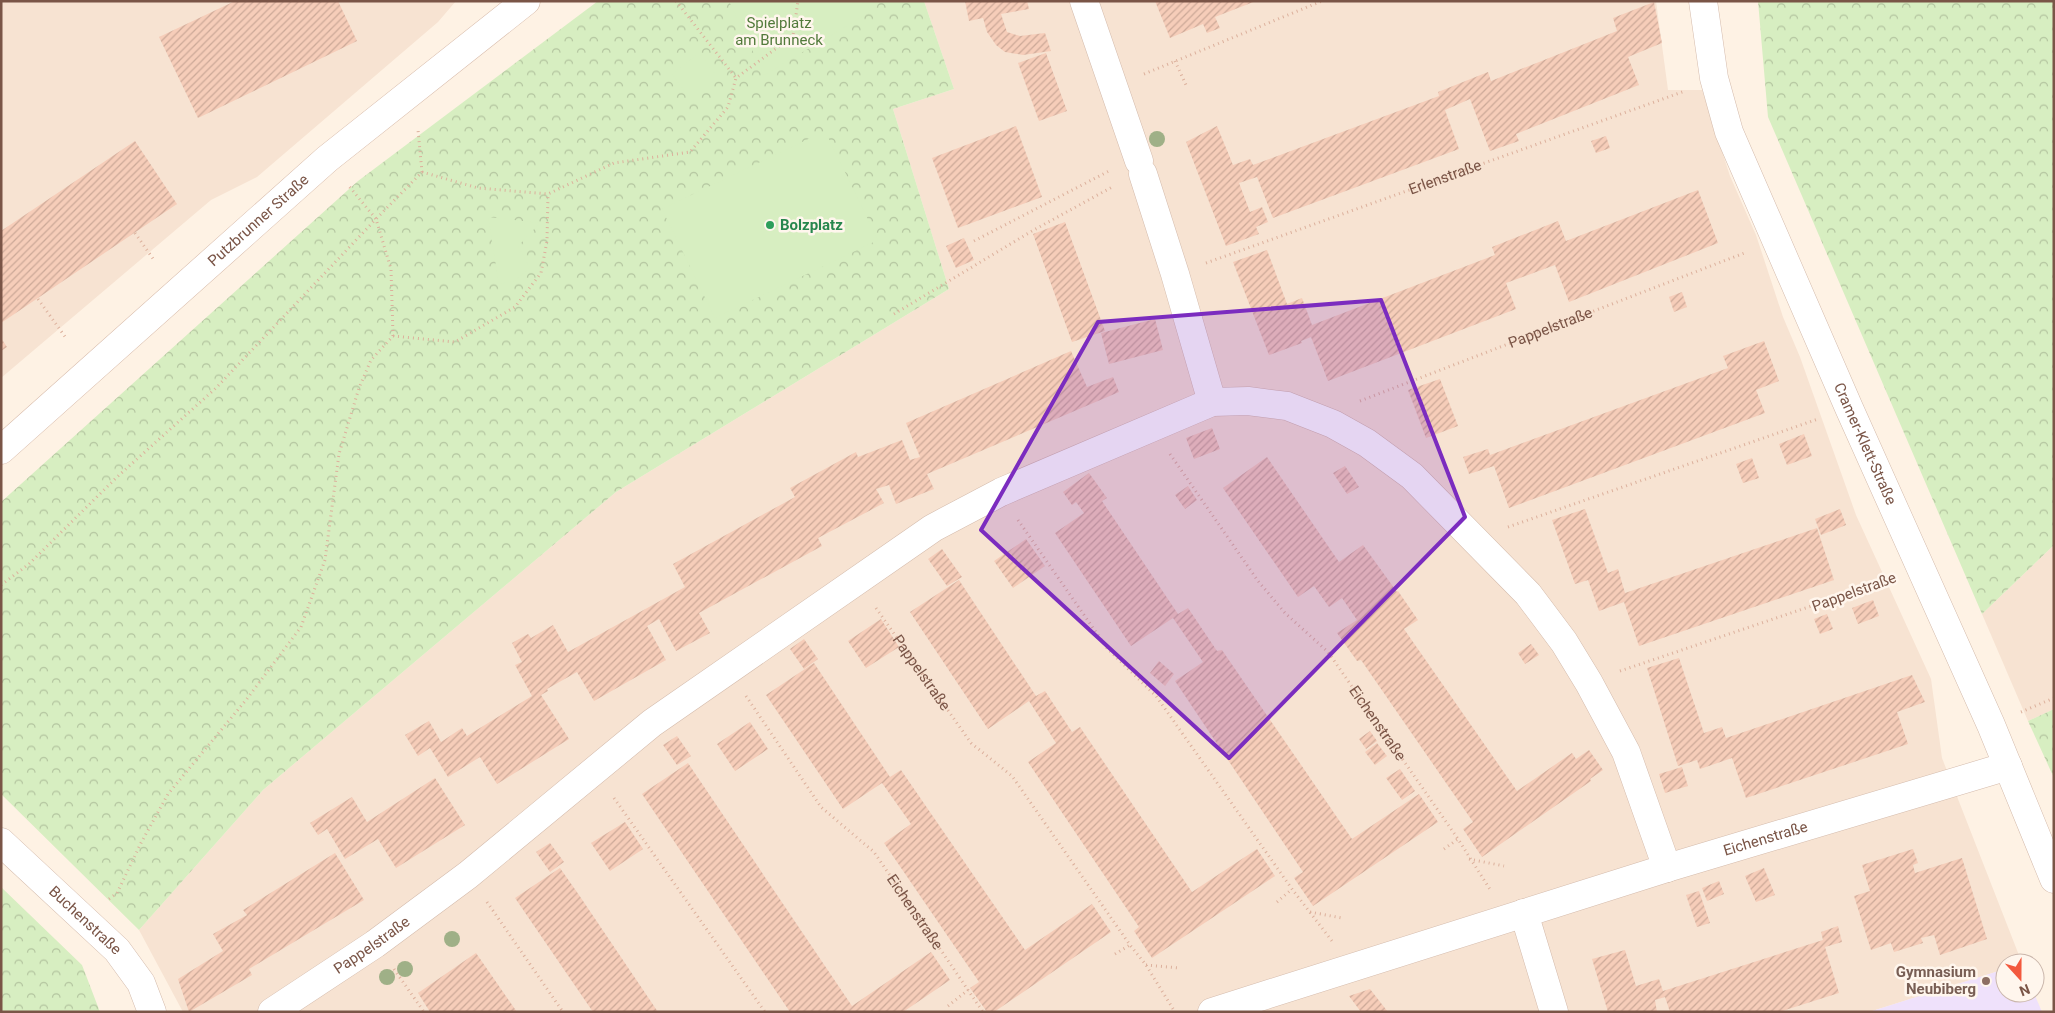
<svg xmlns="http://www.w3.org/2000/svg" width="2055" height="1013" font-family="Roboto,sans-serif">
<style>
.residential{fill:#f7e3d2}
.education{fill:#efe1fb}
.forest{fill:url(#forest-crowns)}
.park{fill:#d7eec1}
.building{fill:url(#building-hatch)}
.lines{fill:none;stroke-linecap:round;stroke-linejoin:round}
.minor-casing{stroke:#d4bbac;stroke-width:29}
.secondary-casing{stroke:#d7baa9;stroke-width:29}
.path{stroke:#dcb09c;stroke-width:3;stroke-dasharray:1 4;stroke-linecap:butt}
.minor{stroke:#fff;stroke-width:28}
.secondary{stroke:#fff;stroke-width:28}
.tree{fill:#9fb087}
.marked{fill:#7b2cbf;fill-opacity:0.2;stroke:#7b2cbf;stroke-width:4;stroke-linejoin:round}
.leisure-dot{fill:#2e9e5b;stroke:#fff6ed;stroke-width:2}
.education-dot{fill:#8d6e63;stroke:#fff6ed;stroke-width:2}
.labels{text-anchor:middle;stroke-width:5;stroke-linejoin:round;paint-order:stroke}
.park-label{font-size:15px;fill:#527a3b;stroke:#fff6ed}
.street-label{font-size:15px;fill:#7a5547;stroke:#fff6ed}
.leisure-label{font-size:15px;font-weight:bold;fill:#27864d;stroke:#fff6ed;text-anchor:start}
.education-label{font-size:15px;font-weight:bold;fill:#785e54;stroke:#fff6ed;text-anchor:end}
</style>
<defs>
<pattern id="forest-crowns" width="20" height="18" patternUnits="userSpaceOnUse" patternTransform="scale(1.25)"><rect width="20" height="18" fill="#d7eec1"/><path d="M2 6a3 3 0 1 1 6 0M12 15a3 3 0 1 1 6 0" fill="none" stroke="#b3c49f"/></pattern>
<pattern id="building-hatch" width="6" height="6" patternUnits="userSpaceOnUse" patternTransform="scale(1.25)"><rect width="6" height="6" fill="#f6cdb9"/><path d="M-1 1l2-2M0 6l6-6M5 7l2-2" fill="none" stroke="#cca998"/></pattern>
</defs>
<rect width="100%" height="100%" fill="#fef2e4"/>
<path class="residential" d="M1,1H456L438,22L257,177L211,200L1,378Z
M924,1H1656L1668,90H1702L1730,176L1756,235L1783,317L1800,357L1856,515L1931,679L1942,758L2022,963H2005V969L1869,1012H183L139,930L263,790L616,492L949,289L893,109L954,89Z
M2054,545V709L2028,721L1982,614Z"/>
<path class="education" d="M2005,969V993H2034L2042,1012H1869Z"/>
<path class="forest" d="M598,1H924L954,89L893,109L949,289L616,492L263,790L139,930L1,794V502L358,181Z
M1758,1H2054V545L1982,614L1768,117Z
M2054,709V778L2028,721Z
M1,887L82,965L100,1012H1Z"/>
<path class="park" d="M729,1H865L870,12L764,75Z
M699,53L716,75L688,96L672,74Z
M825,131L878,240L715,318L662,209Z
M488,217L540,223L518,246L530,268L514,281L499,284Z"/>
<path class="building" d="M235,1H338L357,41L198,118L159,37Z
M965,1H1027L1029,9L1001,14L1007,32L1020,36L1045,33L1051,51L1023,55L1005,52L996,45L987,32L983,18L969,21Z
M1155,1H1256L1215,17L1220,28L1207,33L1203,24L1170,38Z
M1654,2L1662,43L1628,57L1639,85L1516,134L1519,141L1490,151L1470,99L1445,110L1459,149L1273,218L1257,177L1239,183L1250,212L1262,207L1268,222L1256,227L1259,234L1226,246L1186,142L1217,126L1233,165L1250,159L1253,165L1439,96L1438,92L1488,72L1491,81L1617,31L1613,18Z
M1046,53L1067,111L1039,121L1018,63Z
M1016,126L1042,197L958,228L932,158Z
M1606,136L1610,148L1596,153L1591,141Z
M135,141L177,204L1,323V231Z
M1698,190L1718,243L1569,302L1555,265L1506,283L1516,309L1328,381L1311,337L1301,341L1302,343L1269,355L1233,262L1267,250L1287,304L1302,298L1312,325L1495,255L1492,247L1558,221L1566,241Z
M1065,222L1105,331L1072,342L1033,234Z
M964,238L974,260L956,268L946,246Z
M1682,292L1687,307L1674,312L1669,297Z
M1155,319L1163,350L1109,364L1101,333Z
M1,338L7,347L1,351Z
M1764,341L1779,381L1756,390L1765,413L1509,508L1494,466L1469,474L1463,457L1488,449L1490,455L1728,368L1723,356Z
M1071,351L1087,387L1113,377L1119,392L927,474L934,489L896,504L889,485L876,489L884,503L818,538L822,546L699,613L710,633L676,651L659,619L647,626L666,660L594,701L577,672L547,689L548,691L541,695L569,739L497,784L480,757L448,777L430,748L418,756L405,735L429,721L441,742L462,728L467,736L532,696L515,665L522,662L512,643L528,634L531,638L553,625L568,652L685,587L673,564L795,497L790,488L856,452L858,457L902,440L910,460L920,457L906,423Z
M1440,379L1458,426L1426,438L1408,390Z
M1212,428L1220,449L1194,459L1186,438Z
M1804,434L1812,456L1787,465L1779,444Z
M1267,457L1339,562L1363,545L1397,592L1398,591L1418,620L1404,629L1517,791L1572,753L1576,759L1589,750L1603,770L1590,779L1591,781L1482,857L1463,829L1473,822L1361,660L1357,661L1337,633L1357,620L1342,598L1329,607L1314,586L1298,597L1223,488Z
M1752,458L1759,478L1743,483L1736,464Z
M1345,466L1359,487L1347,494L1333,473Z
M1089,473L1107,498L1102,501L1178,614L1188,608L1217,651L1222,650L1352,839L1419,794L1438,822L1313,906L1294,878L1303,872L1175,681L1203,662L1173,618L1131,646L1055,533L1084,513L1076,502L1072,505L1063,492Z
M1188,486L1197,500L1185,509L1175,495Z
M1585,509L1608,573L1618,569L1625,593L1817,528L1834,580L1639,646L1624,602L1599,611L1588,580L1575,584L1552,520Z
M1840,509L1846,525L1821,535L1815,519Z
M1026,539L1045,566L1013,588L994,561Z
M942,549L962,577L947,586L928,559Z
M959,580L1036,696L1045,691L1072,732L1080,727L1192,892L1257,849L1275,876L1152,958L1134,931L1139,927L1028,762L1056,743L1029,701L988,729L910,612Z
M1873,600L1879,616L1858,624L1852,608Z
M1827,614L1833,629L1820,634L1814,619Z
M881,619L899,647L866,668L848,641Z
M804,639L818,659L804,669L790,649Z
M1531,644L1539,655L1525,664L1518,653Z
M1679,658L1704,733L1722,727L1726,738L1912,675L1925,702L1897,712L1908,744L1746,798L1732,758L1700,769L1697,760L1678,766L1647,668Z
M1159,661L1174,674L1165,686L1150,673Z
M814,663L890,777L901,770L1025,950L1092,904L1111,932L994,1012H987L970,988L979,982L884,843L911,824L882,783L843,809L766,695Z
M750,722L768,749L735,771L717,744Z
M1370,731L1377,741L1366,749L1359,739Z
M677,736L691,756L677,765L663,745Z
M1377,743L1387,756L1375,765L1365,752Z
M688,763L852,1006L931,952L950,980L903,1012H790L642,794Z
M1682,767L1688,786L1665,793L1659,774Z
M1400,769L1415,791L1402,800L1386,778Z
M435,778L465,825L396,868L378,839L345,859L327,829L318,835L310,823L352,797L367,822Z
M625,822L643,849L610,871L591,843Z
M550,843L564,862L550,872L536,852Z
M1913,849L1918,863L1913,865L1915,873L1962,858L1987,939L1940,955L1934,935L1921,938L1923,943L1894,952L1891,943L1871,950L1854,896L1870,891L1862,865Z
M335,853L364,900L249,969L252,975L189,1012L178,979L223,951L213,934L247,915L243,910Z
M560,868L579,895L658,1012H593L515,898Z
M1764,868L1775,895L1756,902L1745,876Z
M1719,881L1724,894L1707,901L1702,888Z
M1699,891L1710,923L1697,927L1686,895Z
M1838,926L1842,942L1825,947L1839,993L1779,1012H1670L1665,997L1655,1000L1657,1012H1608L1592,959L1625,950L1636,986L1659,979L1663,991L1823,940L1821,932Z
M476,953L517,1012H430L418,993Z
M1370,989L1388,1012H1361L1349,996Z"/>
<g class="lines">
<defs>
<g id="minor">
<path d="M1084,1L1139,161"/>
<path id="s6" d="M1703,1L1714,78L1729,132L1849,408L1991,725L2054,879"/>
<path d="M1143,174L1175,274L1212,402"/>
<path id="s7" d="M1,842L117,950L141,983L152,1012"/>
<path d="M1524,913L1554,1012"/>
<path id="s8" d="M272,1012L375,944L468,875L652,723L933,528L1001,492L1212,402L1248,401L1287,406L1333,424L1367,443L1412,476L1528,594L1564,642L1589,683L1626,752L1667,868"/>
<path id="s9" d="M1212,1012L1667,868L2008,766"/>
</g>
<g id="secondary">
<path id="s10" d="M1,450L327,159L526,1"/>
</g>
</defs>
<use href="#minor" class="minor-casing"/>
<use href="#secondary" class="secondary-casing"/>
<g class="path">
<path d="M676,1L736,78"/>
<path d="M1175,61L1186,85"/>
<path d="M1144,74L1322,1"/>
<path d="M422,172L478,188L548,194L614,163L690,152L728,107L736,78L793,36L798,1"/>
<path d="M135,233L154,260"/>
<path d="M974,241L1109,171"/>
<path id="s1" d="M1206,263L1685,91"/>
<path d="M38,299L66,338"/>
<path d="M894,314L1032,231L1114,186"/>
<path d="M393,336L455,342L515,307L541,273L547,241L548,194"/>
<path id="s2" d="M1360,401L1747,252"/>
<path id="s3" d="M1170,454L1258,581L1285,613L1328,652L1458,839L1491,891"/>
<path d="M1018,520L1107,648L1156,696L1292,889L1332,941"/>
<path d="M1508,527L1818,419"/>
<path d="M1,585L29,564L117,477L216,388L376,219L348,185"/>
<path id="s4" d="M876,608L971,743L1012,776L1130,945L1146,965L1175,1012"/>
<path d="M1620,671L1891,579"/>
<path id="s5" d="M746,696L821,807L874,852L983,1012"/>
<path d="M2021,712L2054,698"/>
<path d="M614,798L765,1012"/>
<path d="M1444,849L1458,839"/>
<path d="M1469,859L1504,866"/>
<path d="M109,899L117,893L141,843L168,794L246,700L301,627L325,560L339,454L359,388L371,360L393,336L391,269L376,219L422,172L418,130"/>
<path d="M487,902L563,1012"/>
<path d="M1277,902L1292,889"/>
<path d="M1310,912L1342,918"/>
<path d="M1115,954L1130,945"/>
<path d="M1146,965L1179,968"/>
<path d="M394,969L424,1012"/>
<path d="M948,1006L968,990"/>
</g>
<use href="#minor" class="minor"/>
<use href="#secondary" class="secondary"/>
</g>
<g class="tree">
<circle cx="1157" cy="139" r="8"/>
<circle cx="452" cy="939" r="8"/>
<circle cx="405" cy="969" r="8"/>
<circle cx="387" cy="977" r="8"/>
</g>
<path class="marked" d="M1381,300L1465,517L1229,758L981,530L1098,322Z"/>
<circle class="leisure-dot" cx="770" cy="225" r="5"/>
<circle class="education-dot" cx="1986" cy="981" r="5"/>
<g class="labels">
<g class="park-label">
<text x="779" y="28">Spielplatz<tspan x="779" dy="17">am Brunneck</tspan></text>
</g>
<g class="street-label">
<text dy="5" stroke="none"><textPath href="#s1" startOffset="254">Erlenstraße</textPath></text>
<text dy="5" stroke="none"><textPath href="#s10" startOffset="345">Putzbrunner Straße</textPath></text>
<text dy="5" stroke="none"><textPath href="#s2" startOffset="204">Pappelstraße</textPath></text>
<text dy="5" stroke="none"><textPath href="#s6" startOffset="474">Cramer-Klett-Straße</textPath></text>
<text transform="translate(1854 592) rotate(-20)" y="5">Pappelstraße</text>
<text dy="5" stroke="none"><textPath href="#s4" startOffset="79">Pappelstraße</textPath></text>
<text dy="5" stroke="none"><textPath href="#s3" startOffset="341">Eichenstraße</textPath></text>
<text dy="5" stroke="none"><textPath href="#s9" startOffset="580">Eichenstraße</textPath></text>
<text dy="5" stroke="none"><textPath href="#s5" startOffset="276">Eichenstraße</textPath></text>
<text dy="5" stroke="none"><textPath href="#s7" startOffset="115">Buchenstraße</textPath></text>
<text dy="5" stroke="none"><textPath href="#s8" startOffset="120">Pappelstraße</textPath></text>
</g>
<g class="leisure-label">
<text x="780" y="230">Bolzplatz</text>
</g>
<g class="education-label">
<text x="1976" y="977">Gymnasium<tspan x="1976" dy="17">Neubiberg</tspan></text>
</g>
</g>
<rect width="2055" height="1013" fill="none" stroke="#7a5547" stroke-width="5"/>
<g transform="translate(2020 978) rotate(159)"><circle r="24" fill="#fff6ed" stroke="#cab6ab"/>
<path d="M0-4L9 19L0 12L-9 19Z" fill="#f3593e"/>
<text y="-8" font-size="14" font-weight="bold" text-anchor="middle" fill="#7a5547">N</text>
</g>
</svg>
